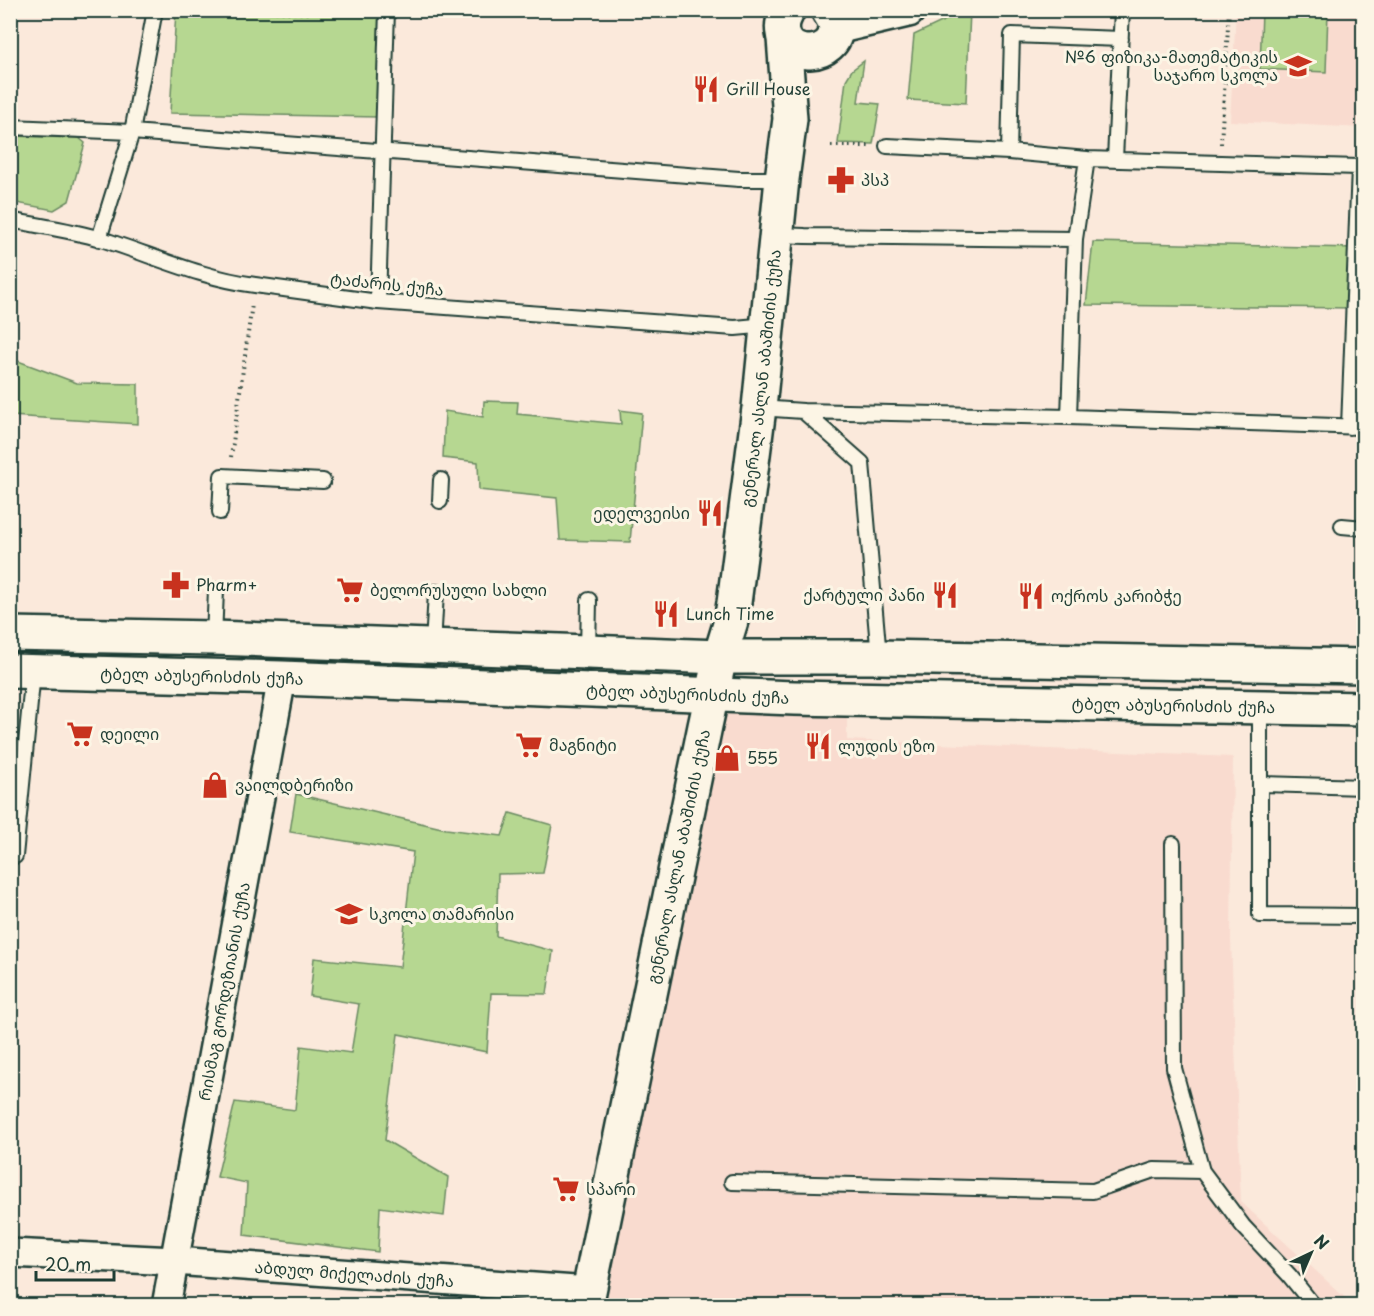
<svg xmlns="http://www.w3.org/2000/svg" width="1374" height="1316" font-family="'Playpen Sans','Noto Sans Georgian',sans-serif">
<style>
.built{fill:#f9dbcf}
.green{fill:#b6d791;stroke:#6a8a62;stroke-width:1.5}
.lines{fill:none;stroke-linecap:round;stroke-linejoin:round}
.lane-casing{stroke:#1f3d34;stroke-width:18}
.street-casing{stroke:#1f3d34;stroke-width:32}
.secondary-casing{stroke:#1f3d34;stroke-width:38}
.path{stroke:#1f3d34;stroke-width:4;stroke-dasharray:1.5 4.5;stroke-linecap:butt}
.lane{stroke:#fcf5e5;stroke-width:14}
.street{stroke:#fcf5e5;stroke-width:27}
.secondary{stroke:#fcf5e5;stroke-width:33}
.labels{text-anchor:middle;stroke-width:6;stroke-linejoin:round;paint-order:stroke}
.poi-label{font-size:16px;fill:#1f3d34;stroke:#fcf5e5;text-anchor:start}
.street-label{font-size:16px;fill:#1f3d34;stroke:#fcf5e5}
</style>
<rect width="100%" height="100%" fill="#fbe9db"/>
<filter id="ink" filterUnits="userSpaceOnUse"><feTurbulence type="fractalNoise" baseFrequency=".0167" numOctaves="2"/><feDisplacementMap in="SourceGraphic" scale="12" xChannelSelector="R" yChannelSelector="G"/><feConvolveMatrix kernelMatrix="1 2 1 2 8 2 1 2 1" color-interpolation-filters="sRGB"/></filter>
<g filter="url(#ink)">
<path class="built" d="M1236,11H1363V128L1230,121Z
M1363,243L1364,378H1359Z
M720,709L847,711V740L1233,757L1231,940L1241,1202L1353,1305L605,1306L685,868Z"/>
<path class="green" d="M967,10L970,11L966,103L908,100L914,35Z
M1009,10H1112V14L1009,13Z
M176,11H382L378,117L170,113Z
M1262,11H1328L1326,72L1260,69Z
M864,61L858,102L880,104L873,144L838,143L846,80L852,70Z
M11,136L79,138L85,143L69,201L54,210L11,202Z
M1093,242L1356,248L1354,308L1086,305Z
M10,358L77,383L138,384V424L11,416Z
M484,401L518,402L517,414L621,424L620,410L642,413L630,542L560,540L557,498L479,490L478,462L443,458L445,411L483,417Z
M296,794L446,829L502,836L510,813L552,825L543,873L498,874L496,936L553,951L547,994L491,993L487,1052L398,1034L385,1140L448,1177L444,1216L380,1207L378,1252L244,1235L247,1183L217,1177L235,1102L295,1110L301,1046L351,1053L359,1004L310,996L314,958L400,967L413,852L290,832Z"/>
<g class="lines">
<defs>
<path id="lane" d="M10,127L132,132L739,179H782
M887,146L1009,152L1087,159L1359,167L1349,427
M1009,152L1012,35L1121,39
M1115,159L1122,10
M10,220C40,226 72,230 101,239C152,255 201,278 255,285L378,302L693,325L735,328L768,325
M777,235L805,236L1075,239
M99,239L132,132L155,10
M378,302L387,10
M759,408L803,411L862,463L879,657
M803,411L1069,417L1364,427
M1069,417L1075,239L1087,159
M440,501L441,480
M220,512L222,476L323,481
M1342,526L1364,528
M214,638L216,590
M433,646L436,592
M588,651L589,600
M1260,706V915L1364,916
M1260,784L1364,787
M1173,844L1174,1068L1202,1171L1243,1226L1289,1275L1314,1306
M10,856H15L33,672
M732,1182L1093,1191L1154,1170L1202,1171"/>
<g id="street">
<path id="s1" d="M10,1253L175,1261L589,1291"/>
<path id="s2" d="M166,1306L282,678"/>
</g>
<g id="secondary">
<path d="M788,10C784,18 781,24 783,33C788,61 836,57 836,28C836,22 831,16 828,10"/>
<path d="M836,27L908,10"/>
<path d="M10,634L214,638L720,657H879L1364,666"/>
<path id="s3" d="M10,671L282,678L794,698L1364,709"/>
<path id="s4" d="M586,1306L705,726L720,657L731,621L734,603L759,408L782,179L790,119L784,38"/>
</g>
</defs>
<use href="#lane" class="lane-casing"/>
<use href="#street" class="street-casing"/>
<use href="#secondary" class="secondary-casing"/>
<path class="path" d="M252,10L310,13V10
M1221,144L1229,10
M831,146H869
M231,457L252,304"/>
<use href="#lane" class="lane"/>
<use href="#street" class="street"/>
<use href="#secondary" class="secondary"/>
</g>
</g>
<defs>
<symbol id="school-bare" viewBox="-9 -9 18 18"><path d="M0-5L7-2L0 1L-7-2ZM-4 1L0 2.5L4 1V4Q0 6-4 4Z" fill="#c8321e" stroke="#fcf5e5" stroke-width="2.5" paint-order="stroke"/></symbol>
<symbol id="restaurant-bare" viewBox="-9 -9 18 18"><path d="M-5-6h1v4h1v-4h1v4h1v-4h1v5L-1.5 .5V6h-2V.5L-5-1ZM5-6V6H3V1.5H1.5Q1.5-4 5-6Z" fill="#c8321e" stroke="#fcf5e5" stroke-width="2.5" paint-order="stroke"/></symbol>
<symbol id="pharmacy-bare" viewBox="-9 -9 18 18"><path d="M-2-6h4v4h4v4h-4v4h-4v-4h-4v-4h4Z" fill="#c8321e" stroke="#fcf5e5" stroke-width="2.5" paint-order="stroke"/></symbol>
<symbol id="supermarket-bare" viewBox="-9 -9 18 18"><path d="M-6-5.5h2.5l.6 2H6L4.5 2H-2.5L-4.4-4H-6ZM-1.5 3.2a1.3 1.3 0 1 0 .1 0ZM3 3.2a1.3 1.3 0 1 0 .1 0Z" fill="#c8321e" stroke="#fcf5e5" stroke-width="2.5" paint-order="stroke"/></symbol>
<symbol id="shop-bare" viewBox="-9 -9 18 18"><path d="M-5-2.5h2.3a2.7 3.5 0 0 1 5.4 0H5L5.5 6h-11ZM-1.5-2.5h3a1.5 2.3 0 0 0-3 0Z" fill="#c8321e" stroke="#fcf5e5" stroke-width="2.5" paint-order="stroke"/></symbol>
</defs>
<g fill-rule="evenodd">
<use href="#school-bare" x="1279" y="47" width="38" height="38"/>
<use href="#restaurant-bare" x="687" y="70" width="38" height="38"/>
<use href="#pharmacy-bare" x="822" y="161" width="38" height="38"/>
<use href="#restaurant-bare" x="691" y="494" width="38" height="38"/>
<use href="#pharmacy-bare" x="157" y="566" width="38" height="38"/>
<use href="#supermarket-bare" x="331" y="571" width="38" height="38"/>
<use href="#restaurant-bare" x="926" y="576" width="38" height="38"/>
<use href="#restaurant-bare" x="1012" y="577" width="38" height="38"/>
<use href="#restaurant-bare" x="647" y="595" width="38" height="38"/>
<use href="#supermarket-bare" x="61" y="715" width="38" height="38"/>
<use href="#supermarket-bare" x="510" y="726" width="38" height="38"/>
<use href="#restaurant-bare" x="799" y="727" width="38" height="38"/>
<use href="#shop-bare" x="708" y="739" width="38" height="38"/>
<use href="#shop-bare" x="196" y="766" width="38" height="38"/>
<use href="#school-bare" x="330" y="895" width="38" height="38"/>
<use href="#supermarket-bare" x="547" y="1170" width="38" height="38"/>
</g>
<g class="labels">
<g class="poi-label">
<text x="1278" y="63" text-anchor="end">№6 ფიზიკა-მათემატიკის<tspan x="1278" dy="18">საჯარო სკოლა</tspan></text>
<text x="726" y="95">Grill House</text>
<text x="861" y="186">პსპ</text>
<text x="690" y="519" text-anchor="end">ედელვეისი</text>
<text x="196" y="591">Pharm+</text>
<text x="370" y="596">ბელორუსული სახლი</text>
<text x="925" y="601" text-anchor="end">ქარტული პანი</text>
<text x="1051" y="602">ოქროს კარიბჭე</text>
<text x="686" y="620">Lunch Time</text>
<text x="100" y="740">დეილი</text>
<text x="549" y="751">მაგნიტი</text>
<text x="838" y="752">ლუდის ეზო</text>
<text x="747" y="764">555</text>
<text x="235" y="791">ვაილდბერიზი</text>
<text x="369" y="920">სკოლა თამარისი</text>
<text x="586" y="1195">სპარი</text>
</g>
<g class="street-label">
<text transform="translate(387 284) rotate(6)" y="6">ტაძარის ქუჩა</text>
<text dy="6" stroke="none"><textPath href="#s4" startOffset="945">გენერალ ასლან აბაშიძის ქუჩა</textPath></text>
<text dy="6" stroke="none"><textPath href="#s3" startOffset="192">ტბელ აბუსერისძის ქუჩა</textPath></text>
<text dy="6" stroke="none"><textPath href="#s3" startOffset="678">ტბელ აბუსერისძის ქუჩა</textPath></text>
<text dy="6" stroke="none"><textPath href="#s3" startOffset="1164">ტბელ აბუსერისძის ქუჩა</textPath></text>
<text dy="6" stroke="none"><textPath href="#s4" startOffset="459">გენერალ ასლან აბაშიძის ქუჩა</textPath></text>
<text dy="6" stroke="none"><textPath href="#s2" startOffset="320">რისმაგ გორდეზიანის ქუჩა</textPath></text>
<text dy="6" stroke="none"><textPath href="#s1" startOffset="345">აბდულ მიქელაძის ქუჩა</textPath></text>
</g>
</g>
<rect width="1374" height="1316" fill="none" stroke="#fcf5e5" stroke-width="36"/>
<rect x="18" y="18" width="1338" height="1280" fill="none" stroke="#1f3d34" stroke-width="2" filter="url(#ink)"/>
<g transform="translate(1311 1253) rotate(44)" stroke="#fcf5e5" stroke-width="4.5" paint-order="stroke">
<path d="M0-4.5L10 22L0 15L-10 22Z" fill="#1f3d34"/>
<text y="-9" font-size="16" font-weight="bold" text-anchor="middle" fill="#1f3d34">N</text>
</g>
<path d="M36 1271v9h78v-9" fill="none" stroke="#1f3d34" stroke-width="3"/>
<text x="45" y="1271" font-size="18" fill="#1f3d34" stroke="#fcf5e5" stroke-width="4.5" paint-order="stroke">20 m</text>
</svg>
